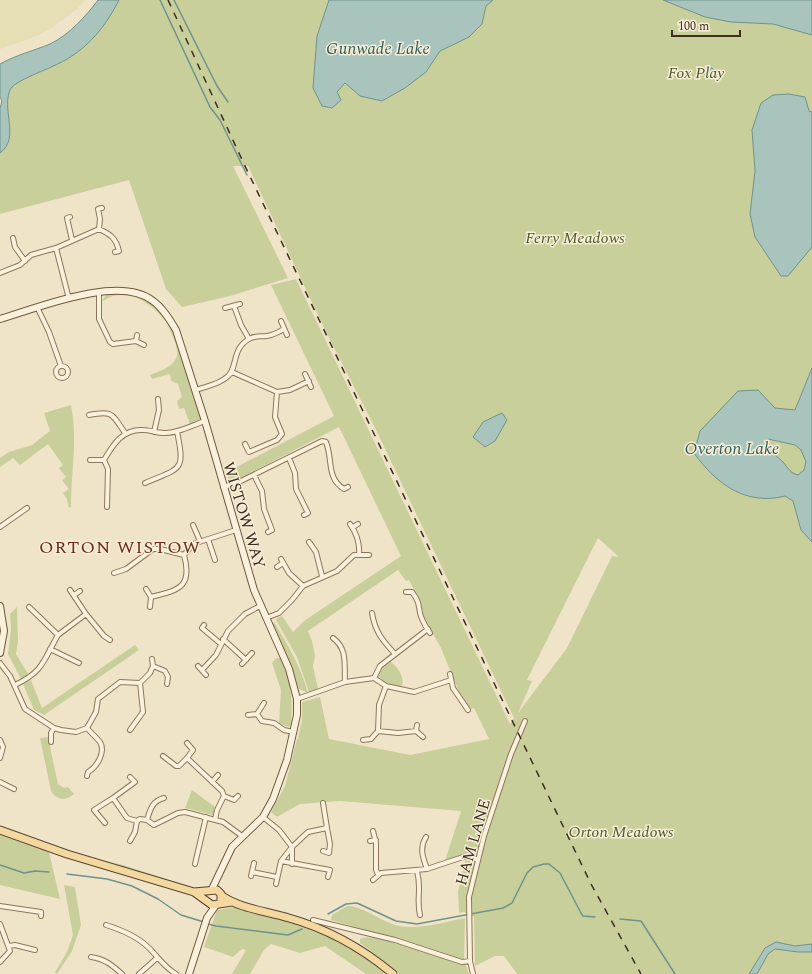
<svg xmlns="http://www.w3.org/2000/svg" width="812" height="974" font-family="Spectral,serif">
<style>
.farmland{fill:#e6deb5}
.green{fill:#c9cf9b;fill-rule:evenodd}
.water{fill:#a9c4bc;stroke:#6f938a;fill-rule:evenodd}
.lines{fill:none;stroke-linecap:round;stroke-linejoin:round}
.stream{stroke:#6f938a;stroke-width:1.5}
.street-casing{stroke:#8d765c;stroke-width:6}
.secondary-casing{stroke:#6f573f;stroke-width:8}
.primary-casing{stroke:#5b4430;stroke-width:9}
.street{stroke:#faf1dc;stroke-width:4}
.secondary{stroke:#faf1dc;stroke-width:6}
.primary{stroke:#f3d9a0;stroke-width:7}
.rail{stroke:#3d2e20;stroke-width:1.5;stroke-dasharray:7 7;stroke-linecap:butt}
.labels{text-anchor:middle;stroke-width:3;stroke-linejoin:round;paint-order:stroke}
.park-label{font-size:16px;font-style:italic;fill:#4d5a26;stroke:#f7eed8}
.street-label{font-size:16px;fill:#3d2e20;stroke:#f7eed8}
.water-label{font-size:17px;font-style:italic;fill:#2f5d5a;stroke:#f7eed8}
.quarter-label{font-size:18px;letter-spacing:1px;fill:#6b2e1e;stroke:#f7eed8}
</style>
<rect width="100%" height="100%" fill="#f0e4c8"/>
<path class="farmland" d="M0,0H85L78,8L52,28L37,36L0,49Z"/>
<path class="green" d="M119,0H812V974H517L504,956H495L475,966L474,917L464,912L459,913L458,891L467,854L445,861L461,811L340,801L300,804L277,817L271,812L285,786L297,739H301L298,738L302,720V702L320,697L329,739L410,755L489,739L474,708L471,709L459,692L441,648L424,618L421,603L409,580L406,581L398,570L308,631L312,641L315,656L313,666L318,689L309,692L297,657L276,620L277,618L282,616L293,632L304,621L401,556L339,427L233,482L228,478L229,471L334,416L271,285L296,279L510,724L514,718L376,430L325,330L248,166H233L288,278L230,296L182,307L166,289L129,180L0,214V153C21,138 0,108 11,88C18,80 41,72 51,67C84,53 103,30 119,0ZM598,538L619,557L612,556L567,648L518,713L532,681L527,680Z
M107,293C136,292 148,296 166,319L165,320C152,305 134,291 113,296C109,297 106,300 102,301Z
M168,320L174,331L202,419L201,421L190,424L184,408L179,409L177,401L182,397L178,384L171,381L170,374L152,379L150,375C188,362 179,351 166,321Z
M71,405C78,441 71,471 71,507L69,508L67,499L63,493L69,489L62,480L66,477L59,468L63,465L48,444L20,465L13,458L0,467V458L9,452L32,445L50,431L44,413Z
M17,607L18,642L16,654L28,674L21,679L8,654L11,629L10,614Z
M274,622C288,645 301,667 308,693L299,689L290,663L273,624Z
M135,645L139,650L44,715L34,710L23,684L31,680L42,708Z
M276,658H281C291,684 293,696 291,725L288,727L279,723L281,690L272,663Z
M391,662C398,667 406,679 401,687L387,684L378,676L381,669Z
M48,737L58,784L64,788L68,787L74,794C65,801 58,801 51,791L40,738Z
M192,790L215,807L213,815L185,808Z
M0,834L49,852L60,899L0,885Z
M95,859L123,865L194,888H191Z
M64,885L75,887L81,925L72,951L57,974L55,972L67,952L73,935Z
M347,906C366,907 381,922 399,926C420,930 444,922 465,918L464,960L469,974H399L360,943V939L366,937L375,938L376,933L331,920L332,915Z
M235,907C289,921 343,936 386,974H366L325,946L300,953L271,944L264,950L250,974H232L246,950L242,949L233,957L204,947L217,910Z"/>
<path class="water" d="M98,0H119C104,30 83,54 51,67C41,72 18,80 11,88C0,108 21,138 0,153V108L2,101L0,97V64C16,55 33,51 50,44C69,35 86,16 98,0Z
M329,0H493L486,6L482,24L469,37L440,51L426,72L405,88L382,101L360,96L345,83L337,92L341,100L332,108L322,106L313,88L317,36Z
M663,0H812V35L773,24L731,22L705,17Z
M702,68H712L714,70L712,77H706Z
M789,94L805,97L809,111L812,112V247L788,276H781L755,237L750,214L755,171L752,130L761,103L773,95Z
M812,368V542L801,530L793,501L785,496C746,506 716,484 694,453L700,431L738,391L758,390L775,408L795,410ZM768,439L795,445L801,450L806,462L804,470L798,475C790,473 788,468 783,462C776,455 770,453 765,443Z
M502,413L507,420L495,441L485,447L473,437L483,422Z
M776,942L795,946L812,944V952H798L775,949L768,954L757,974H749L765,948Z"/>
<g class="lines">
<path class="stream" d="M160,0L210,107L220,120L247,175
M174,0L217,86L228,102
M0,865L24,873L35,871L49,872
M67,874L107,879L132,886L158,899L181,915L204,922
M328,914L346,904L357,903L396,921L417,924L503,908L512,903L527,873L533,867L544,864H549L560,873L581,913L583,916L595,917
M620,919L641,921L675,974
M208,924L216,926L288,935L302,929"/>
<defs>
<path id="street" d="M70,217L67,218L72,240
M99,229L100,219L98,209L102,208
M13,238L15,247L25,261
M0,273L20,265L31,255L56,248
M99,292V319L110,342L113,344L136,341L144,345
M69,299L56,248L99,229C110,234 116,238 119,251L115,252
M234,306L241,325L249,339
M225,308L240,304
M38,309L49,332L61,366
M281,321L287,335
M136,341L137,335
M56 372a6 6 0 1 1 12 0a6 6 0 1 1-12 0Z
M232,372L277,392L275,417L282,434L277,440L249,452L245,444
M305,374L311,387
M196,390C206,386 218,385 227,377C238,369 231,349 249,339C255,335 261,337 267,336C273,335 279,332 284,329
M277,392L290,390L309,381
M89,415C113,410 112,414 125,433
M154,432L159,410L158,399
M289,458L295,473L296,489L308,513L304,515
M90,460H104
M254,475L262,491L264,509L272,530L268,532
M145,483C182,467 185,472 177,431
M223,487L237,483L322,441L326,442C333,459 326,478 344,489L348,487
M107,507L108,469L104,460C113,445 122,429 143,430C150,430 157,433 164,433C176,434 193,425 205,421
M350,524C357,534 360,543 359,554
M193,525L200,541
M0,527L27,508
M353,527L358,524
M208,539L215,560
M309,542L316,552L322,576
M281,559L289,573L303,586
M277,567L283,563
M114,573L126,569L153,549H160L184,555
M146,589L151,597L150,607
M406,592H412C422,605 417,608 422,619C424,624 427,629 430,633
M74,595L80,591
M151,597C178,590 193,588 184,555L193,544L236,530
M372,613C375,632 383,641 395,654
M86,614L104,636L110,640
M266,618L279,613L292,600L303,586L337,571L354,555H369
M204,625L202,628L221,644
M58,635L86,614L70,590
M333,638C348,649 344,665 345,682
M223,639L246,660
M50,649L79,663
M152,659L153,666
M0,663L10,676L25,709L54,728L61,730L76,732L87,728C91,733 96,737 100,742C106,752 97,767 88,772L87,776
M242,664L252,653
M198,666L206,675
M202,670L216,655L228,631L245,614L260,606
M450,674L453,688L468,710
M374,678L380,666L428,629
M15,685C44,671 43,661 58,635L29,607
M297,699L345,682L374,678L386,686L414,692L451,680
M264,703L257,714L262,721L274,723L284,730L294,732
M248,715L257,714
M417,725L416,731L423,737
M87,728L96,712L98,699L120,682L140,683L150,673L153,666L165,671L168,677L167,684
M130,730L143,712L140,683
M378,731L398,733L416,731
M0,740L3,747L0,758
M363,740L371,739L378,731L379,705L386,686
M51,742V733L54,728
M187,743L193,750L187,758
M163,756L176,766H179L187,758L222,791L224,796
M0,782L14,789
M212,782L218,775
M113,798L135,782L130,777
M323,803L327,828
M263,817L279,830L292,847L308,832L327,828L330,844L329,853L323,851
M147,820C150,810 152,801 164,798
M215,820L217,810L224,796L234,800L238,796
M105,823L94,810L113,798L127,818L137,821L140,819L147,820L154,825L178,813L185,812L223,822L242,836
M373,831L376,843V870L378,874
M426,837C419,848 423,858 427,869
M130,841L135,832L137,821
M370,841L376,840
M281,861L292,847
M195,864L206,817
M292,864V847
M417,871C422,889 416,898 420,915
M252,872L277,877
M251,876L254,863
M373,880L381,873L427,869L463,857H471L478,860
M276,884L281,861L330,870L328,877
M0,906L41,912V916
M313,920L395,940L462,962L470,961
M0,924L10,951L0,962
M106,925C122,930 137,936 149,948C158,957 164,967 176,974
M9,946L15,945L35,950
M91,957C105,959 112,965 122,974
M139,974L157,958
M473,974L470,961L469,897L484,836L511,754L525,721"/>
<path id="secondary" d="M0,319C38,308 119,274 153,301C163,308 170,320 176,330L205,421L254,590L289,669L297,699V715L287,760L273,799L263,817L232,847L212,889
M0,606L4,631L0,653
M189,974L207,918L216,905"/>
<path id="primary" d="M0,830L67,854L194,892L212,905L232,902
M194,892L217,890L221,894V901
M222,896C241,909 267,911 289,918C328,929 362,948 393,974"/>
</defs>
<use href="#street" class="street-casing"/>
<use href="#secondary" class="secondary-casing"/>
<use href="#primary" class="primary-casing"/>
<use href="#street" class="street"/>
<use href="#secondary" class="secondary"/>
<use href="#primary" class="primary"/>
<path class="rail" d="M168,0L244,164L521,739L591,884L641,974"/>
</g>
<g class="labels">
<g class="park-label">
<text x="696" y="78">Fox Play</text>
<text x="575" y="243">Ferry Meadows</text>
<text x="621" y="837">Orton Meadows</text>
</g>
<g class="street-label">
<text transform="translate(245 515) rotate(73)" y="6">WISTOW WAY</text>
<text transform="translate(472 842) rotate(-74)" y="6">HAM LANE</text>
</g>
<g class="water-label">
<text x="378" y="54">Gunwade Lake</text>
<text x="732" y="454">Overton Lake</text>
</g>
<g class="quarter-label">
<text x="120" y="553">ORTON WISTOW</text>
</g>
</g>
<path d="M672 30v6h68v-6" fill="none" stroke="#3d2e20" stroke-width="2"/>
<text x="678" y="30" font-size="12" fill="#3d2e20" stroke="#f7eed8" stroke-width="3" paint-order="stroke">100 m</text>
</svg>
